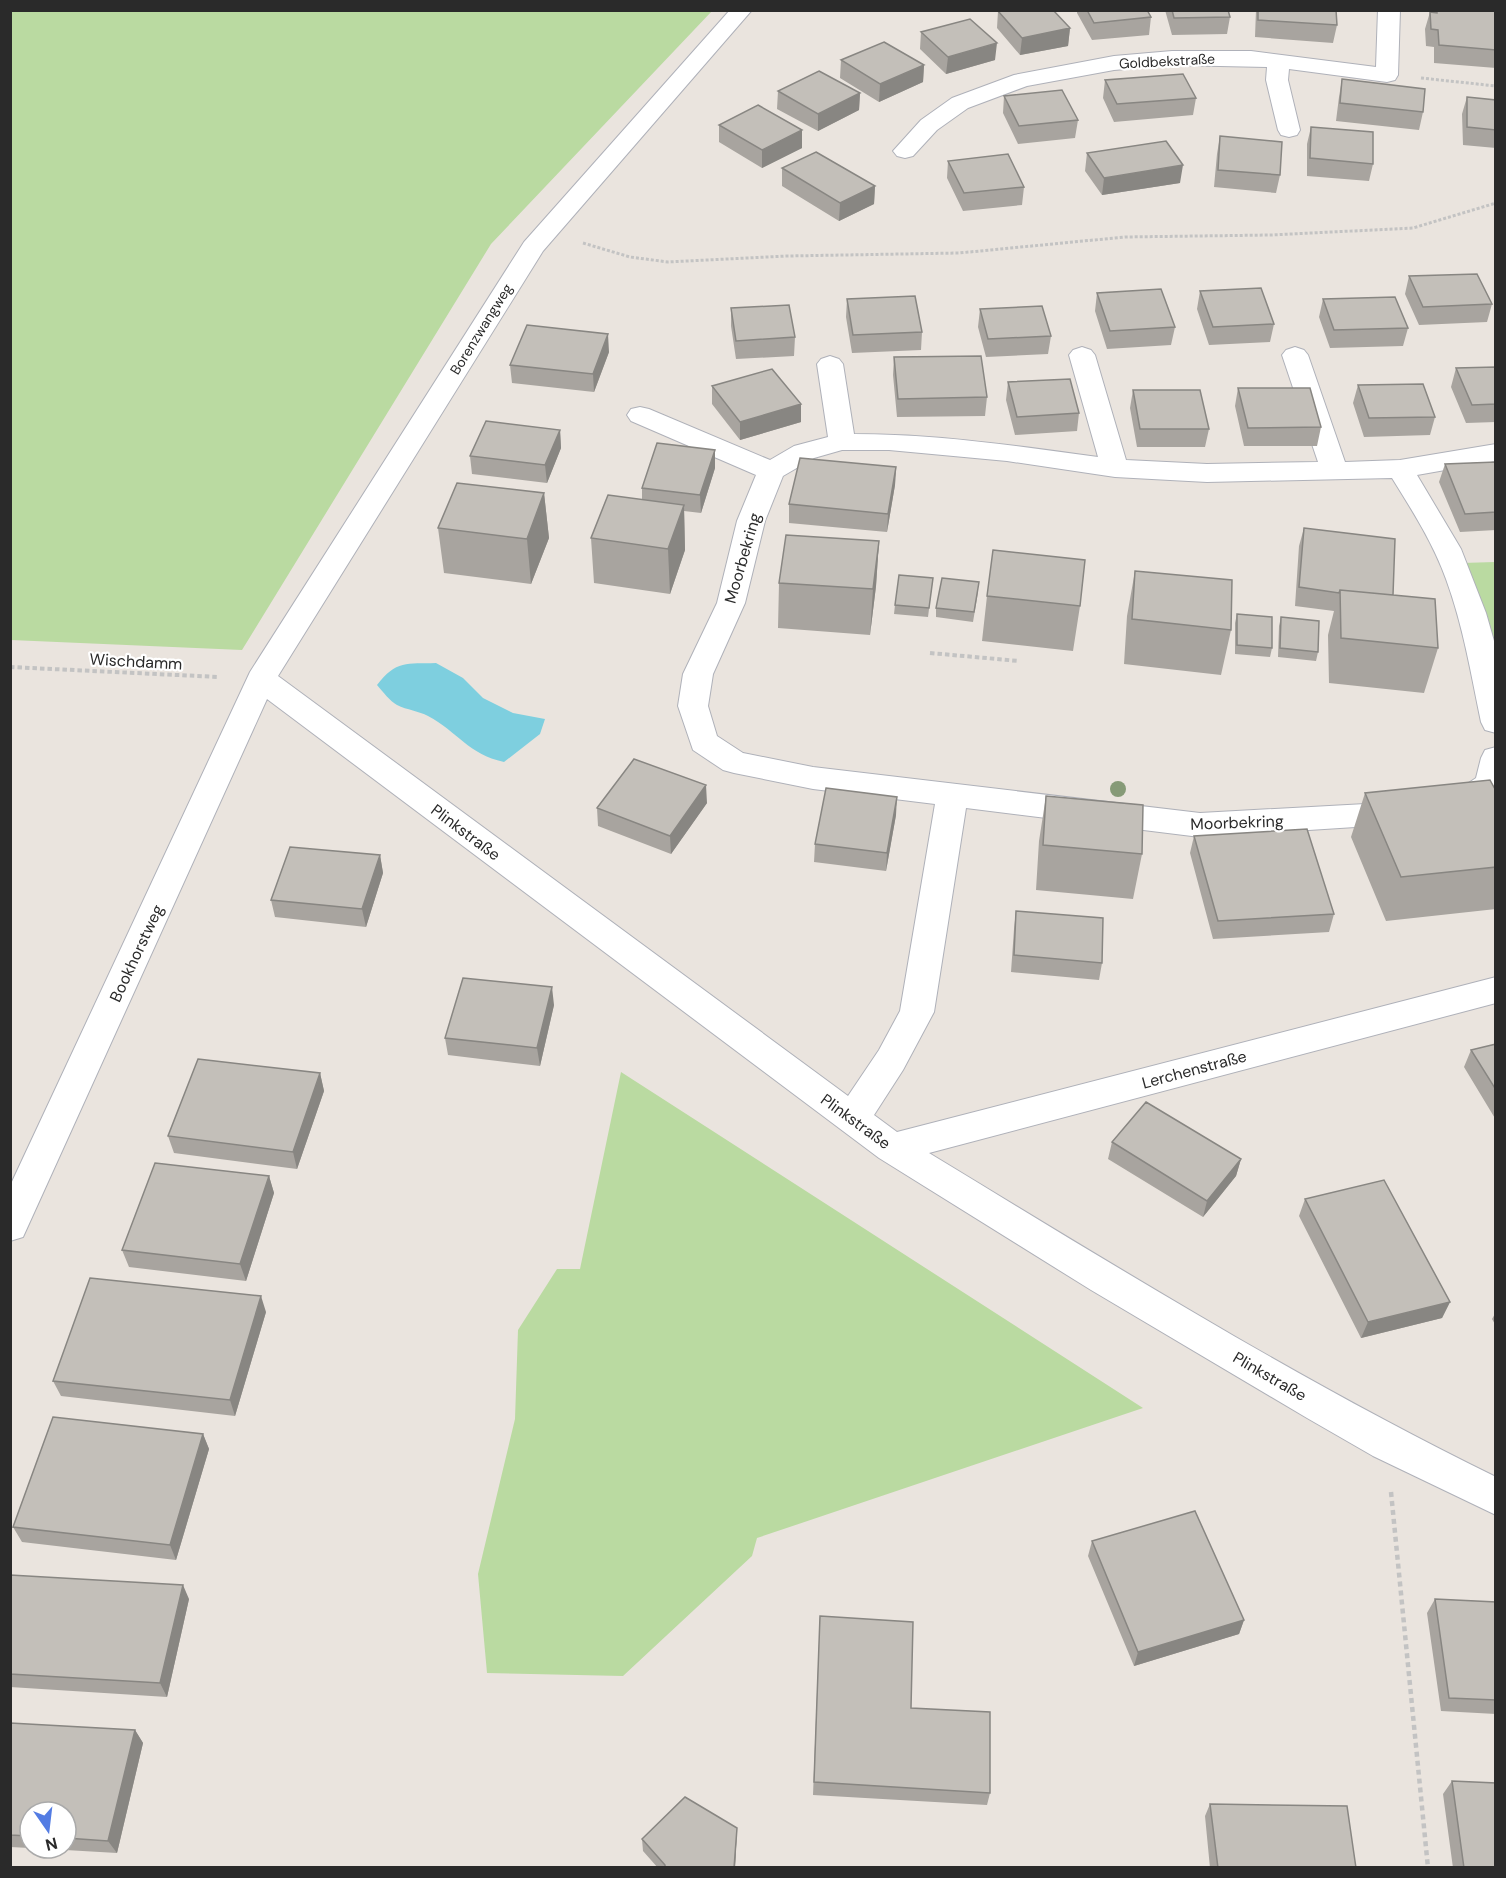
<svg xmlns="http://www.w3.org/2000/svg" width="1506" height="1878" font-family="'DM Sans',sans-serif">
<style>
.green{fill:#badaa1}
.water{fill:#7ecfdf}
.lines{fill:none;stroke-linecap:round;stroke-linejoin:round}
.minor-casing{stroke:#afb1b9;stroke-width:2}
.path-far2{stroke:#c3c3c3;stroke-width:3;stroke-dasharray:3 2;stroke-linecap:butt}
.path-far1{stroke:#c3c3c3;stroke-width:4;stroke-dasharray:4.5 3;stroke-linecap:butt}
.path{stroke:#c3c3c3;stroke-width:4.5;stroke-dasharray:5 4;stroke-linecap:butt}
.minor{fill:#fff;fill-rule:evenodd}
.tree{fill:#869a77}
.wall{fill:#a8a49f}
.shaded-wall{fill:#888682}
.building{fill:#c3bfb9;stroke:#888682;stroke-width:1.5}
.labels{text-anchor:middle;stroke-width:4.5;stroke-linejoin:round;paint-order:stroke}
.far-street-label{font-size:14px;fill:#2a2a2a;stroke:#fff}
.street-label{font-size:16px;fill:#2a2a2a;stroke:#fff}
</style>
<rect width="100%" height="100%" fill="#eae4de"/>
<path class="green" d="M11,10H712V11L491,244L242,650L11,640Z
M1495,562V670L1462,563Z
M621,1072L1143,1408L757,1538L752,1556L623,1676L487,1673L478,1574L515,1419L518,1330L557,1269H580Z"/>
<path class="water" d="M436,663L463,678L483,698L513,713L545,719L540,734L504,762C468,754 458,732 428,716C419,711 407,710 397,705C390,701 383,692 377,685C396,660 407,664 436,663Z"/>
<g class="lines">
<defs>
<path id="minor" d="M730,10H752L543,251L278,676L848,1096L879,1050L900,1011L935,804L813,789L734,773L723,770L693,750L678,706L683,674L717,603L737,521L756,475L631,421L627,415L631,409L640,407L649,409L770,460L794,446L828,437L817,364L821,359L830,356L839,359L843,364L854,434C936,434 1017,446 1098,457L1069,355L1073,350L1082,347L1091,350L1095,355L1126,460L1207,464L1318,462L1282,355L1286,350L1295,347L1304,350L1308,355L1345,462L1400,460L1496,444V461L1417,475L1461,549L1486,613L1496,648V733L1485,730L1481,722C1471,674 1463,625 1446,579C1433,543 1412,510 1392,478L1207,482L1115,477L1007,461L889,450H842L814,458L783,476L765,521L745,603L713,674L708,706L717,736L743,753L813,767L1200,813L1402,802L1413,805L1418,813L1413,821L1402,824L1200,837L966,808L934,1012L903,1070L874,1115L897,1132L1496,977V1003L929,1153C1115,1266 1300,1381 1496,1477V1515L1373,1456L1307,1418L1091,1290L879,1158L267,699L28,1226L23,1237L10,1241V1186L250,672L524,242Z
M1378,10H1400L1398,75L1395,80L1387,82L1289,69L1288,80L1300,130L1297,135L1289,137L1281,135L1278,130L1266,80L1267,67L1172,65L1114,70L1027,86L968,108L937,130L913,156L905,158L897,156L893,151L921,120L952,98L1014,75L1114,56L1172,51H1251L1376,67Z
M1496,747V796C1479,807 1465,819 1444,813L1439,805L1444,797L1451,795L1476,778L1481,758L1485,750Z"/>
</defs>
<use href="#minor" class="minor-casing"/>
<path class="path-far2" d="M1421,78L1496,86
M583,243L630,257L668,262L787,256L959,253L1125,237L1271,235L1413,228L1496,203"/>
<path class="path-far1" d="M930,653L1019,661
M10,667L219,677"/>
<path class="path" d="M1391,1492L1428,1868"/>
<use href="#minor" class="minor"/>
</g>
<circle class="tree" cx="1118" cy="789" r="8"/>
<path class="wall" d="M1077,10H1147L1151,17L1149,35L1092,40L1077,13Z
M1165,10H1228L1230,17L1227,34L1172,35Z
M1256,10H1336L1337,25L1333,43L1255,37Z
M1432,10H1496V68L1434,63V47L1426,46L1425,29L1430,12H1432Z
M998,11L1070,28L1068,46L1020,55L997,28Z
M921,32L995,60L946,74L920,49Z
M841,60L924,65L923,82L879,102L840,78Z
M1342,79L1423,112L1419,130L1336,121L1339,97Z
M1105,80L1196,98L1193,115L1114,122L1103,98Z
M778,91L860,93L859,110L818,131L777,109Z
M1004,96L1078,120L1075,138L1018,144L1003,113Z
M1467,97L1496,100V148L1463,145L1462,114Z
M719,125L802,130V148L762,168L719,142Z
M1311,127L1373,164L1369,181L1307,176V144Z
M1220,136L1280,175L1276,193L1214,187L1217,154Z
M1087,153L1180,183L1102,195L1085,171Z
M948,161L1024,187L1022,205L963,211L947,178Z
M782,168L875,186L874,204L839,221L782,186Z
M1409,276L1492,304L1487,322L1419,325L1405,294Z
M1200,291L1274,324L1270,342L1209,345L1197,309Z
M1097,293L1175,327L1171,345L1107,349L1095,311Z
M847,299L922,332L921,350L852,353L846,317Z
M1323,299L1408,328L1403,346L1330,348L1319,317Z
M731,308L795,337L794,356L736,359L731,326Z
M980,309L1051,336L1048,354L986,357L978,327Z
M609,352L594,392L512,383L510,365Z
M894,357L987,397L985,416L897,417L893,375Z
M1496,367V422L1466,423L1451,387L1456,368Z
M1008,382L1079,413L1077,431L1015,435L1006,400Z
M1358,385L1435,417L1430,435L1364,437L1353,403Z
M712,386L801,422L740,440L712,404Z
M1238,388L1321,427L1317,446H1244L1235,406Z
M1133,390L1209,429L1205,447H1137L1130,408Z
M560,430L561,448L547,483L472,474L470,456Z
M715,450V468L701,513L684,511L685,550L670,594L594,583L591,538L642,499V488Z
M1496,462V530L1460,532L1439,482L1445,464Z
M896,467L895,485L887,532L789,523V504Z
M544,493L549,538L531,584L444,573L438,528Z
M1304,528L1393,595L1438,648L1424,693L1329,683L1328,635L1334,611L1295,606L1299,546Z
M879,541L876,586L870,635L778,628L779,583Z
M1135,571L1231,630L1221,675L1124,664L1127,616Z
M933,578L928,617L894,614L895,605Z
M978,592L973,622L936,617V608Z
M987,596L1080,606L1073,651L982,641Z
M1237,614L1272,648L1270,657L1235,654V623Z
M1281,617L1318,652L1316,661L1278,657L1279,626Z
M1496,791V909L1386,921L1351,837L1365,793Z
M1046,796L1142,854L1133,899L1036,890L1039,841Z
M707,803L671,854L598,826L597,808Z
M896,815L886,871L814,862L815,844Z
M1194,836L1334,914L1329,932L1213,939L1190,853Z
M380,855L383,873L366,927L275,917L271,900Z
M1016,911L1102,963L1099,980L1011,972L1014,929Z
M554,1005L540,1066L448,1055L445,1038Z
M1496,1044V1120L1464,1067L1471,1050Z
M320,1073L324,1091L297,1169L174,1153L168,1136Z
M1112,1142L1241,1159L1236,1176L1203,1217L1108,1159Z
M269,1176L274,1193L246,1281L129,1267L122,1250Z
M1305,1199L1450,1302L1442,1318L1361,1338L1299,1216Z
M266,1312L235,1416L61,1396L53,1381Z
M1496,1312V1326L1492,1319Z
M203,1434L209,1449L176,1560L22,1542L13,1527Z
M1092,1541L1244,1620L1239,1634L1134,1666L1088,1556Z
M10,1575L189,1599L167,1697L10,1687Z
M1435,1599L1496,1602V1714L1441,1711L1427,1613Z
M820,1616L911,1708L990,1793L987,1805L813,1795Z
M10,1723L135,1730L143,1743L117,1853L31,1848H66V1812H30V1848L10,1847Z
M1452,1781L1496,1868H1453L1443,1794Z
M1210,1804L1356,1868H1210L1205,1816Z
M737,1828L735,1868H658L643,1851L642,1839Z"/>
<path class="shaded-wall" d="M1070,28L1068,46L1020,55L1022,38Z
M997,43L995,60L946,74L948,57Z
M924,65L923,82L879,102L880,84Z
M860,93L859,110L818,131V114Z
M802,130V148L762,168V150Z
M1183,165L1180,183L1102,195L1104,178Z
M875,186L874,204L839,221L840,203Z
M608,334L609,352L594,392L593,374Z
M801,404V422L740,440V422Z
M560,430L561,448L547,483L545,465Z
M715,450V468L701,513L700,495Z
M896,467L895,485L887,532L888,514Z
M544,493L549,538L531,584L527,539Z
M684,505L685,550L670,594L668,549Z
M879,541L876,586L870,635L873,589Z
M706,785L707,803L671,854L670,836Z
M897,797L896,815L886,871L887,853Z
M380,855L383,873L366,927L362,909Z
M552,987L554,1005L540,1066L537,1048Z
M320,1073L324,1091L297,1169L293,1152Z
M1241,1159L1236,1176L1203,1217L1207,1201Z
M269,1176L274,1193L246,1281L240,1264Z
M261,1296L266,1312L235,1416L230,1400Z
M1450,1302L1442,1318L1361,1338L1368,1322Z
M203,1434L209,1449L176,1560L170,1545Z
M183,1585L189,1599L167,1697L160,1683Z
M1244,1620L1239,1634L1134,1666L1138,1652Z
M135,1730L143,1743L117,1853L108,1841Z
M737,1828L735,1868H734Z"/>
<path class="building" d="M1053,10L1070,28L1022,38L998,11Z
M1087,10H1147L1151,17L1094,23Z
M1172,10H1228L1230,17L1174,18Z
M1258,10H1336L1337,25L1258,20Z
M1437,10H1496V50L1439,45L1438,30L1431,29L1430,12L1437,13Z
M970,19L997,43L948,57L921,32Z
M884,42L924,65L880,84L841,60Z
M819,71L860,93L818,114L778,91Z
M1183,74L1196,98L1117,104L1105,80Z
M1342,79L1425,89L1423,112L1340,103Z
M1062,90L1078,120L1019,126L1004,96Z
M1467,97L1496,100V130L1467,127Z
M758,105L802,130L762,150L719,125Z
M1311,127L1373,132V164L1310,158Z
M1220,136L1282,142L1280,175L1218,170Z
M1166,141L1183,165L1104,178L1087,153Z
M816,152L875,186L840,203L782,168Z
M1008,154L1024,187L964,193L948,161Z
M1477,274L1492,304L1423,307L1409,276Z
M1261,288L1274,324L1213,327L1200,291Z
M1161,289L1175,327L1110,331L1097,293Z
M915,296L922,332L853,335L847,299Z
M1395,297L1408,328L1334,330L1323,299Z
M789,305L795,337L736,341L731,308Z
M1042,306L1051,336L988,339L980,309Z
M527,325L608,334L593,374L510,365Z
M981,356L987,397L898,399L894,357Z
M1496,367V404L1472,405L1456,368Z
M772,369L801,404L740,422L712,386Z
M1070,379L1079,413L1017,417L1008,382Z
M1423,384L1435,417L1369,418L1358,385Z
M1238,388H1310L1321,427L1248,428Z
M1133,390H1200L1209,429H1140Z
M486,421L560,430L545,465L470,456Z
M657,443L715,450L700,495L642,488Z
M800,458L896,467L888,514L789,504Z
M1496,462V512L1465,514L1445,464Z
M457,483L544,493L527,539L438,528Z
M608,495L684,505L668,549L591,538Z
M1304,528L1395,539L1393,595L1340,590L1339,593L1299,587Z
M786,535L879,541L873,589L779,583Z
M993,550L1085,560L1080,606L987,596Z
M1135,571L1232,580L1231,630L1132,619Z
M899,575L933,578L929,608L895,605Z
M942,578L979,582L974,612L936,608Z
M1340,590L1435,599L1438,648L1341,638Z
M1237,614L1272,617V648L1237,645Z
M1281,617L1319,621L1318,652L1280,648Z
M634,759L706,785L670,836L597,808Z
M1490,780L1496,791V867L1401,877L1365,793Z
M826,788L897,797L887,853L815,844Z
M1046,796L1143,805L1142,854L1043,845Z
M1307,829L1334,914L1218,921L1194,836Z
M290,847L380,855L362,909L271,900Z
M1016,911L1103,918L1102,963L1014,955Z
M463,978L552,987L537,1048L445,1038Z
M1496,1044V1090L1471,1050Z
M198,1059L320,1073L293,1152L168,1136Z
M1146,1102L1241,1159L1207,1201L1112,1142Z
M155,1163L269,1176L240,1264L122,1250Z
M1384,1180L1450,1302L1368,1322L1305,1199Z
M90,1278L261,1296L230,1400L53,1381Z
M53,1417L203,1434L170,1545L13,1527Z
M1195,1511L1244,1620L1138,1652L1092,1541Z
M10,1575L183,1585L160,1683L10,1674Z
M1435,1599L1496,1602V1700L1449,1698Z
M820,1616L913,1622L911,1708L990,1712V1793L814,1782Z
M10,1723L135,1730L108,1841L66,1838V1812H30V1836L10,1835Z
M1452,1781L1496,1783V1868H1464Z
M685,1797L737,1828L734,1868H665V1865L642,1839Z
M1210,1804L1347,1806L1356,1868H1218Z"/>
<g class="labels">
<g class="far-street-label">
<text transform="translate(1167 61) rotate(-3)" y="5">Goldbekstraße</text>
<text transform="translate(481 329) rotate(-58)" y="5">Borenzwangweg</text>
</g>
<g class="street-label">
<text transform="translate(742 558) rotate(-74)" y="6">Moorbekring</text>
<text transform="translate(136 661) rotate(3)" y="6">Wischdamm</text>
<text transform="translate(1237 822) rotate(-2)" y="6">Moorbekring</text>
<text transform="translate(466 832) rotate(37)" y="6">Plinkstraße</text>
<text transform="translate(136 953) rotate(-65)" y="6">Bookhorstweg</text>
<text transform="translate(1194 1069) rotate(-15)" y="6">Lerchenstraße</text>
<text transform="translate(856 1121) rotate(36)" y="6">Plinkstraße</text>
<text transform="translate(1270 1376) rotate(30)" y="6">Plinkstraße</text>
</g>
</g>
<rect width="1506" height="1878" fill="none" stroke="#2a2a2a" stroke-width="24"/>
<g transform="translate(48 1830) rotate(166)"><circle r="28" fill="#ffffff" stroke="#aaaaaa" stroke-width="1.5"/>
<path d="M0-4.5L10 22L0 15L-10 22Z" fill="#537ce3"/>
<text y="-9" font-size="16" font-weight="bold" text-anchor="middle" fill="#2a2a2a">N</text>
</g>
</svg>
